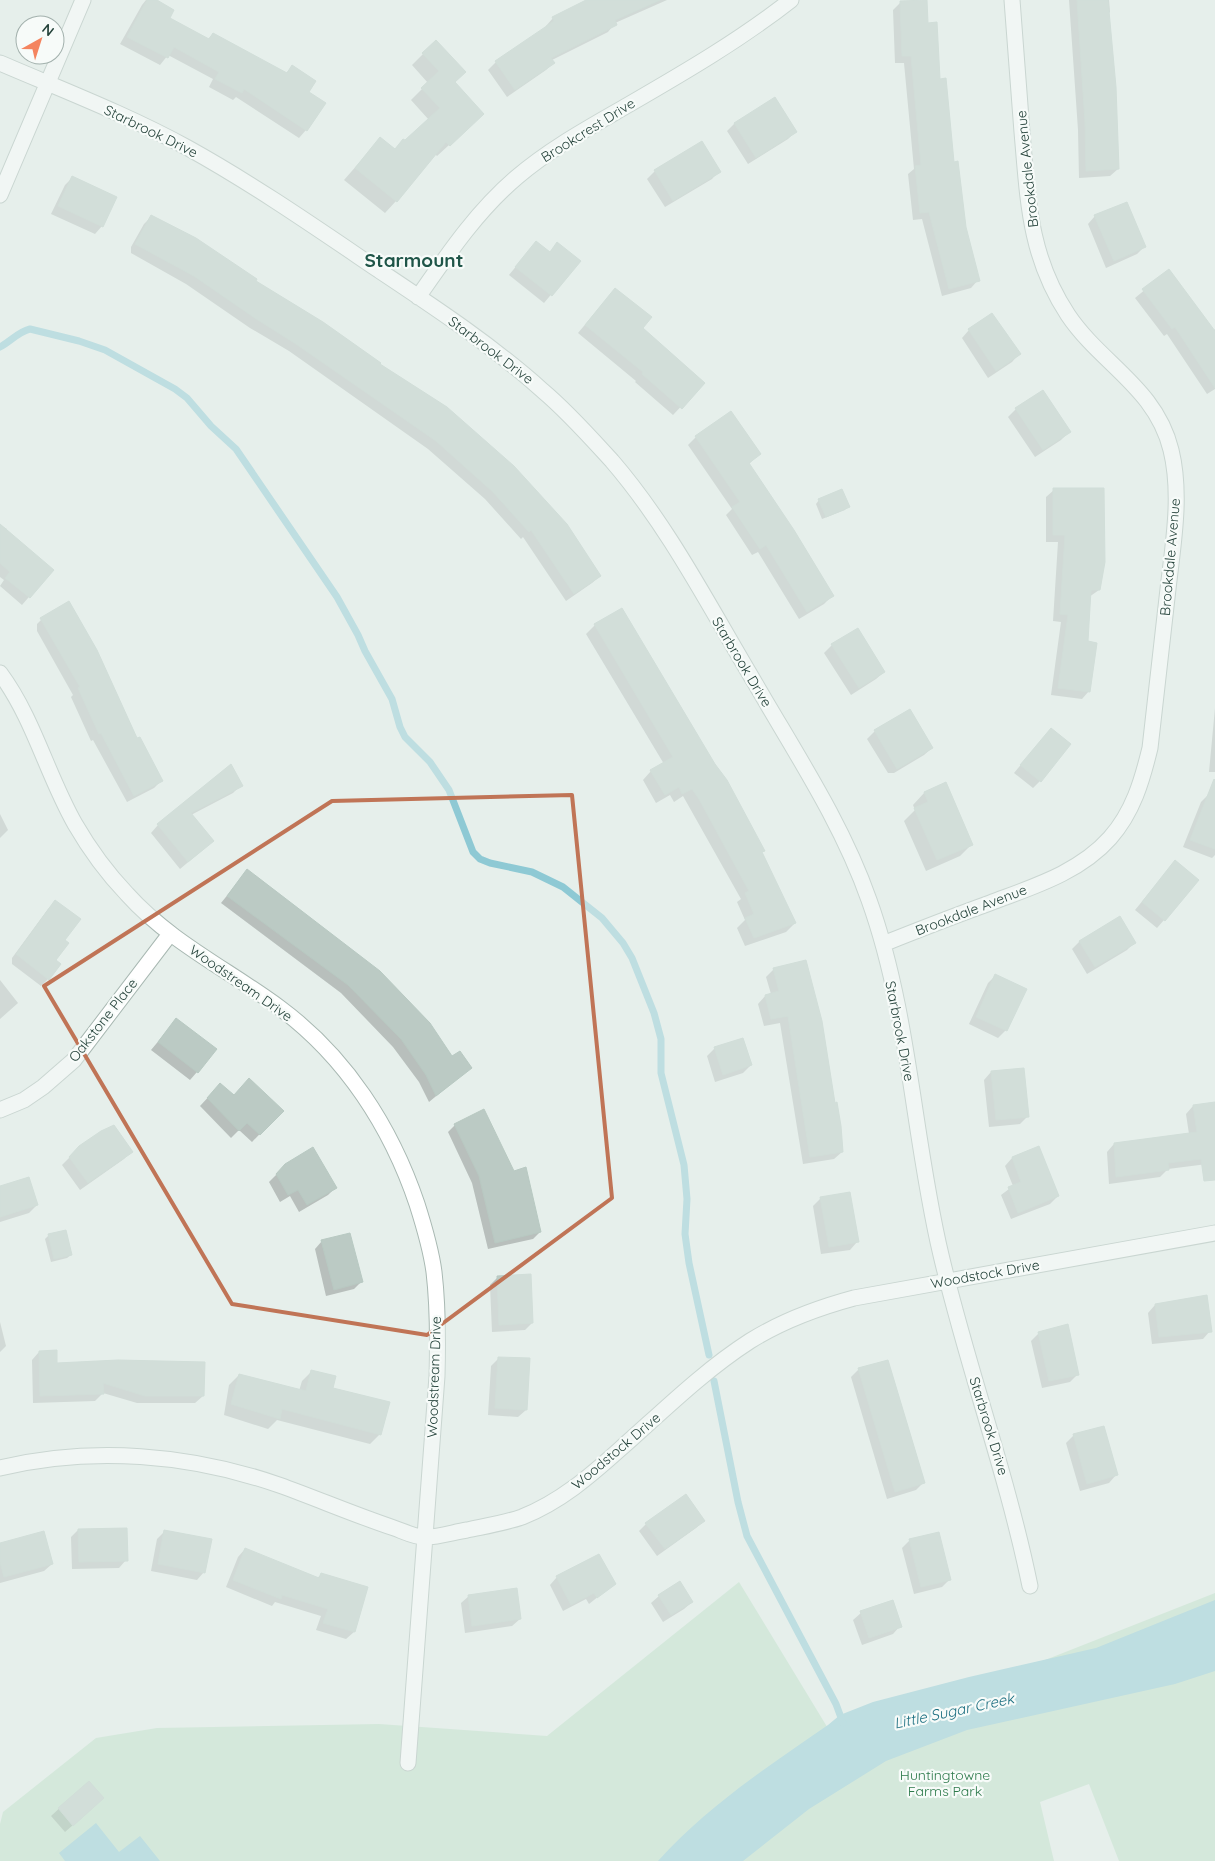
<svg xmlns="http://www.w3.org/2000/svg" width="1215" height="1861" font-family="Quicksand,sans-serif">
<style>
.green{fill:#bfe0c8}
.water{fill:#8ec9d4}
.shadow{fill:#0003}
.lines{fill:none;stroke-linecap:round;stroke-linejoin:round}
.stream{stroke:#8ec9d4;stroke-width:7}
.building{fill:#bbcac4;stroke:#b8c9c2}
.minor-casing{stroke:#a8b8b2;stroke-width:17}
.minor{stroke:#fff;stroke-width:15}
.marked{fill:none;stroke:#c07456;stroke-width:4;stroke-linejoin:round}
.labels{text-anchor:middle;stroke-width:4.5;stroke-linejoin:round;paint-order:stroke}
.street-label{font-size:14px;fill:#24423a;stroke:#f7fbf9}
.park-label{font-size:14px;fill:#2d7a4b;stroke:#f7fbf9}
.water-label{font-size:15px;font-style:italic;fill:#1c6f80;stroke:#f7fbf9}
.district-label{font-size:19px;font-weight:bold;fill:#1f5548;stroke:#f7fbf9}
</style>
<rect width="100%" height="100%" fill="#e6efeb"/>
<path class="green" d="M739,1582L846,1758L911,1713L1215,1593V1861H1119L1089,1784L1040,1802L1054,1861H0V1824L3,1812L96,1738L157,1728L379,1724L547,1736Z"/>
<path class="water" d="M1215,1600V1671L1175,1684L967,1730L886,1761L809,1809L743,1861H658C708,1806 767,1767 828,1725L840,1715L873,1702L969,1677L1096,1648Z
M96,1823L119,1852L140,1836L160,1861H65L59,1853Z"/>
<path class="shadow" d="M146,0H154L168,18L208,39L213,34L286,73L292,67L307,92L306,130L299,138L236,97L233,100L209,87L213,79L168,55L160,65L120,44L142,5Z
M589,0H667L615,23L608,32L552,60L553,63L546,70L507,97L488,70L496,62L546,28V26L553,18Z
M1069,0H1109L1110,12L1108,14L1118,169L1110,176L1079,178L1078,130Z
M900,3L927,24L965,227L978,280L971,288L942,296L922,219L913,220L908,174L914,169L904,63H895L893,10Z
M423,54L454,83L471,125L437,156L435,154L396,201L385,213L344,180L380,139L394,150L403,140L405,142L429,120L411,100L428,83L412,65Z
M774,99L795,132L788,139L748,164L727,131L734,124Z
M655,171H719L712,179L665,207L647,179Z
M72,178L102,226L95,234L51,214L65,185Z
M1095,216L1144,247L1137,254L1106,268L1088,224Z
M151,217L254,281L378,364L600,576L592,583L566,601L523,537L521,539L485,499L428,449L289,351L250,328L186,284L131,253V247L144,224Z
M536,242L549,253L557,244L579,261L544,303L509,275Z
M1164,274L1213,331L1215,329V389L1207,394L1167,334L1164,336L1135,298Z
M615,289L641,329L703,383L673,415L635,382L636,381L578,333Z
M969,330L1019,354L1012,362L988,378L962,338Z
M1043,392L1069,432L1061,440L1035,457L1008,417L1016,409Z
M696,437L759,454L749,464L832,596L824,604L799,619L758,552L752,555L726,515L732,509L688,445Z
M1054,490L1099,590L1089,597L1086,642L1089,691L1082,699L1051,695L1061,622L1053,621L1058,542H1046V497Z
M819,500L848,506L845,510L822,519L816,504Z
M0,525L7,529L6,530L52,570L22,605L0,586L4,580L0,577Z
M44,617L136,740L161,781L154,788L127,802L93,740L91,741L71,697L73,695L37,631V624Z
M595,625L763,851L761,853L795,923L786,932L745,946L737,928L745,920L737,902L741,899L683,796L674,802L670,795L656,803L643,780L651,771L664,764L586,634Z
M832,645L884,672L876,679L851,695L824,653Z
M1215,708V772H1209Z
M1051,729L1040,781L1033,788L1014,773Z
M875,731L932,748L924,755L894,773H888L867,739Z
M945,784L971,845L960,856L926,871L904,821L915,810L913,805L924,793Z
M241,785L233,793L191,815L205,848L180,869L151,833L158,825Z
M1209,794L1215,797V855L1212,858L1183,847L1201,802Z
M0,814L8,830L0,838Z
M1168,870L1164,920L1157,928L1135,910Z
M247,871L452,1058L470,1068L429,1102L419,1082L393,1047L341,993L221,903Z
M55,902L63,940L48,979L41,986L12,964V958L48,909Z
M1119,917L1135,942L1127,950L1087,974L1072,949L1079,942Z
M774,969L842,1152L834,1159L803,1164L780,1023L764,1026L758,1004L765,996L771,994L766,977Z
M995,976L1006,1030L998,1038L969,1024L988,983Z
M0,980L18,1003L0,1019Z
M176,1020L197,1072L190,1080L151,1050Z
M742,1040L751,1065L743,1073L715,1082L707,1056L714,1049Z
M991,1072L1028,1116L1020,1124L989,1127L984,1080Z
M213,1092L234,1097L282,1111L252,1142L239,1130L231,1138L200,1106Z
M1215,1103V1163L1168,1169L1160,1177L1109,1184L1107,1152L1114,1144L1189,1134L1186,1114L1193,1106Z
M455,1125L540,1232L533,1239L488,1249L472,1183L448,1132Z
M80,1147L131,1151L124,1159L80,1190L62,1165Z
M1038,1148L1058,1196L1050,1204L1011,1219L1001,1195L1013,1186L1005,1166L1012,1158Z
M286,1165L335,1188L328,1195L299,1212L290,1196L280,1202L269,1182Z
M0,1188L37,1205L29,1213L0,1222Z
M821,1198L857,1242L850,1250L821,1254L813,1206Z
M49,1235L71,1255L67,1258L51,1262L45,1239Z
M322,1241L361,1282L354,1289L326,1296L315,1249Z
M498,1277L532,1323L525,1330L492,1332L490,1285Z
M1155,1305L1210,1331L1203,1339L1152,1344L1148,1313Z
M0,1322L6,1346L0,1352Z
M1039,1333L1078,1374L1070,1382L1042,1388L1031,1341Z
M39,1352L56,1364L203,1396L195,1403H137L103,1393L95,1401L33,1403L32,1360Z
M499,1358L526,1410L518,1417L488,1415L491,1366Z
M859,1369L924,1482L916,1490L887,1499L851,1377Z
M312,1371L380,1434L370,1444L277,1420L268,1429L224,1415L229,1385L239,1375L299,1391L302,1381Z
M1074,1435L1116,1475L1109,1483L1080,1491L1066,1443Z
M703,1521L696,1528L657,1556L639,1531L646,1524Z
M78,1530L126,1560L119,1568L72,1569L71,1537Z
M164,1532L204,1572L197,1580L151,1571L157,1539Z
M910,1540L949,1580L942,1587L914,1594L902,1548Z
M0,1544L52,1564L44,1571L0,1583Z
M245,1549L317,1578L321,1575L367,1588L354,1632L346,1639L316,1630L321,1616L275,1602L272,1606L226,1587L238,1557Z
M557,1577L614,1584L589,1604L586,1599L563,1611L550,1585Z
M469,1596L520,1619L512,1626L465,1633L461,1603Z
M659,1596L692,1602L684,1609L663,1622L651,1603Z
M861,1613L900,1626L893,1634L862,1645L853,1620Z
M88,1782L95,1806L65,1832L51,1816Z"/>
<g class="lines">
<path class="stream" d="M0,347C11,341 18,332 30,329L79,341L105,350L175,389L187,398L211,426L236,449L337,597L358,635L365,651L392,699L400,727L405,737L430,762L449,790L473,852L480,859L490,863L532,872L563,887L602,918L623,943L632,958L654,1013L661,1039V1073L684,1165L687,1199L685,1234L689,1263L709,1355
M714,1381L738,1502L747,1536L836,1704L843,1723"/>
</g>
<path class="building" d="M147,0H157L174,10L170,18L209,39L213,33L287,73L292,65L316,81L309,92L326,103L307,131L244,89L242,93L215,79L219,72L174,47L168,58L127,37Z
M586,0H660L615,20L617,25L551,58L555,63L515,90L495,61L554,21L552,17Z
M927,0L928,23L937,22L940,79L946,78L954,162L958,161L966,227L980,281L949,289L929,212L920,213L915,166L921,165L911,56H902L900,1Z
M1077,0H1108L1116,87L1119,169L1086,171L1085,122Z
M436,40L466,72L455,82L484,114L450,146L446,142L397,202L355,168L380,137L395,149L403,139L405,140L440,108L421,88L439,71L422,53Z
M775,97L797,132L756,158L734,123Z
M702,141L721,172L673,201L654,170Z
M72,176L117,197L103,227L58,206Z
M1127,202L1146,247L1114,261L1094,215Z
M151,215L196,238L257,279L256,281L323,322L381,363L380,364L447,407L514,466L567,524L601,576L574,594L531,530L529,532L493,492L436,441L296,344L258,320L194,276L135,244Z
M536,241L550,252L557,242L581,261L552,296L515,267Z
M1169,269L1215,331V388L1175,327L1172,329L1142,289Z
M615,288L652,317L643,328L705,383L682,409L642,374L643,372L585,325Z
M992,313L1021,354L996,371L968,329Z
M1043,390L1071,432L1043,450L1015,408Z
M731,411L761,454L749,463L794,530L834,596L807,612L766,545L760,549L732,507L740,502L695,436Z
M1053,488H1104L1105,562L1100,590H1091L1088,641L1097,643L1090,692L1058,688L1068,615L1060,614L1065,535H1053Z
M842,489L850,507L826,517L818,499Z
M0,524L54,570L30,598L5,578L10,572L0,563Z
M69,601L97,650L137,738L140,737L163,781L134,796L101,733L99,734L78,688L80,687L40,618Z
M622,608L715,764L727,780L765,851L762,852L796,923L754,938L745,918L754,914L745,893L749,891L699,799L692,789L682,794L679,787L665,795L650,770L673,757L594,624Z
M858,628L885,672L859,688L831,644Z
M910,709L933,748L897,769L874,730Z
M1051,728L1071,744L1041,782L1020,765Z
M231,764L243,786L191,813L214,841L188,862L157,824Z
M1214,779L1215,780V849L1190,840Z
M946,782L973,845L937,860L914,808L928,802L924,792Z
M1175,860L1199,880L1165,921L1142,902Z
M247,869L380,971L430,1023L452,1056L460,1051L472,1068L436,1096L426,1075L401,1039L348,985L227,896Z
M55,900L81,919L65,940L69,943L56,960L61,964L49,980L16,954Z
M1120,916L1136,943L1095,967L1079,941Z
M806,960L822,1021L835,1103L837,1102L841,1126L843,1152L810,1157L788,1016L771,1019L765,995L779,991L773,968Z
M995,974L1027,989L1007,1031L976,1017Z
M176,1018L217,1049L198,1073L158,1042Z
M743,1038L752,1065L723,1075L714,1047Z
M1024,1068L1029,1117L996,1120L991,1071Z
M249,1078L284,1111L260,1135L247,1123L239,1131L207,1098L220,1083L234,1095Z
M1215,1102V1180L1204,1181L1201,1159L1168,1163L1169,1170L1116,1177L1114,1143L1197,1132L1193,1105Z
M484,1109L514,1171L526,1167L541,1232L495,1243L479,1176L454,1124Z
M114,1125L133,1152L88,1183L69,1157L79,1146L101,1131Z
M1039,1146L1059,1196L1018,1213L1008,1187L1021,1182L1012,1157Z
M313,1147L337,1188L307,1205L298,1190L288,1195L276,1174L285,1164Z
M29,1177L38,1205L0,1217V1186Z
M850,1192L859,1242L829,1247L820,1197Z
M66,1230L72,1255L54,1259L48,1234Z
M350,1233L363,1282L334,1290L321,1240Z
M531,1274L533,1323L499,1325L497,1276Z
M1207,1295L1212,1332L1159,1337L1155,1304Z
M1068,1324L1079,1375L1049,1381L1038,1332Z
M57,1350V1363L118,1360L205,1362L204,1396H145L103,1383L104,1394L40,1396L39,1351Z
M498,1357L530,1358L527,1410L495,1408Z
M888,1360L925,1483L895,1492L858,1368Z
M311,1370L336,1376L333,1388L390,1402L381,1435L282,1409L280,1419L231,1404L239,1374L306,1391Z
M1104,1426L1118,1475L1087,1484L1073,1434Z
M686,1494L705,1521L665,1549L645,1523Z
M127,1528L128,1561L79,1562L78,1529Z
M164,1530L212,1539L205,1573L158,1564Z
M44,1531L53,1564L4,1577L0,1562V1543Z
M939,1532L951,1580L921,1587L909,1539Z
M245,1548L319,1578L321,1573L368,1587L355,1632L323,1623L328,1609L282,1595L281,1599L233,1580Z
M599,1554L616,1584L597,1598L594,1593L571,1605L556,1576Z
M680,1581L693,1602L671,1615L658,1595Z
M517,1588L521,1619L472,1626L468,1595Z
M893,1600L902,1627L869,1638L860,1611Z
M89,1781L104,1798L73,1826L58,1808Z"/>
<g class="lines">
<defs>
<path id="minor" d="M0,63C63,90 128,115 188,148C253,184 315,227 377,269C434,307 492,345 543,391C568,412 590,437 612,461C669,527 710,608 755,683C796,754 842,823 869,900C910,1014 913,1138 941,1255C967,1366 1007,1474 1030,1586
M0,195L83,0
M418,297C448,254 477,211 517,177C551,148 590,127 628,105C685,72 740,40 791,0
M0,673C34,719 47,775 75,824C90,850 107,873 127,894C170,942 229,970 280,1008C346,1057 391,1127 417,1204C424,1226 431,1249 434,1272C438,1306 438,1341 437,1376L408,1763
M883,944C918,930 954,916 990,903C1032,887 1079,873 1110,838C1133,812 1142,781 1150,748C1156,695 1162,642 1168,589C1173,544 1182,495 1171,450C1156,388 1101,364 1068,315C1029,256 1028,200 1022,132C1019,88 1015,44 1012,0
M0,1110L24,1100L43,1087L74,1060L170,934
M0,1468C92,1446 190,1454 279,1485C318,1499 355,1515 394,1528C403,1531 416,1538 426,1537C439,1537 454,1532 467,1530C486,1526 505,1523 522,1517C560,1502 590,1476 619,1450C661,1413 702,1372 750,1341C782,1321 817,1308 854,1298L1215,1233"/>
</defs>
<use href="#minor" class="minor-casing"/>
<use href="#minor" class="minor"/>
</g>
<path d="M0 0H1215V1861H0ZM572,795L612,1198L427,1335L232,1304L44,986L332,801Z" fill="#e6efeb" fill-opacity=".55" fill-rule="evenodd"/>
<path class="marked" d="M572,795L612,1198L427,1335L232,1304L44,986L332,801Z"/>
<g class="labels">
<g class="street-label">
<text transform="translate(588 130) rotate(-32)" y="5">Brookcrest Drive</text>
<text transform="translate(151 131) rotate(26)" y="5">Starbrook Drive</text>
<text transform="translate(1027 169) rotate(-96)" y="5">Brookdale Avenue</text>
<text transform="translate(491 350) rotate(37)" y="5">Starbrook Drive</text>
<text transform="translate(1170 557) rotate(-85)" y="5">Brookdale Avenue</text>
<text transform="translate(742 662) rotate(59)" y="5">Starbrook Drive</text>
<text transform="translate(971 910) rotate(-21)" y="5">Brookdale Avenue</text>
<text transform="translate(241 983) rotate(35)" y="5">Woodstream Drive</text>
<text transform="translate(103 1020) rotate(-52)" y="5">Oakstone Place</text>
<text transform="translate(900 1031) rotate(79)" y="5">Starbrook Drive</text>
<text transform="translate(985 1274) rotate(-10)" y="5">Woodstock Drive</text>
<text transform="translate(434 1377) rotate(-88)" y="5">Woodstream Drive</text>
<text transform="translate(989 1426) rotate(73)" y="5">Starbrook Drive</text>
<text transform="translate(616 1451) rotate(-40)" y="5">Woodstock Drive</text>
</g>
<g class="park-label">
<text x="945" y="1780">Huntingtowne<tspan x="945" dy="16">Farms Park</tspan></text>
</g>
<g class="water-label">
<text transform="translate(954 1711) rotate(-12)" y="5">Little Sugar Creek</text>
</g>
<g class="district-label">
<text x="414" y="267">Starmount</text>
</g>
</g>
<g transform="translate(40 40) rotate(39)"><circle r="24" fill="#f7fbf9" stroke="#a3b1ad"/>
<path d="M0-4L9 19L0 12L-9 19Z" fill="#f4845f"/>
<text y="-8" font-size="14" font-weight="bold" text-anchor="middle" fill="#24423a">N</text>
</g>
</svg>
